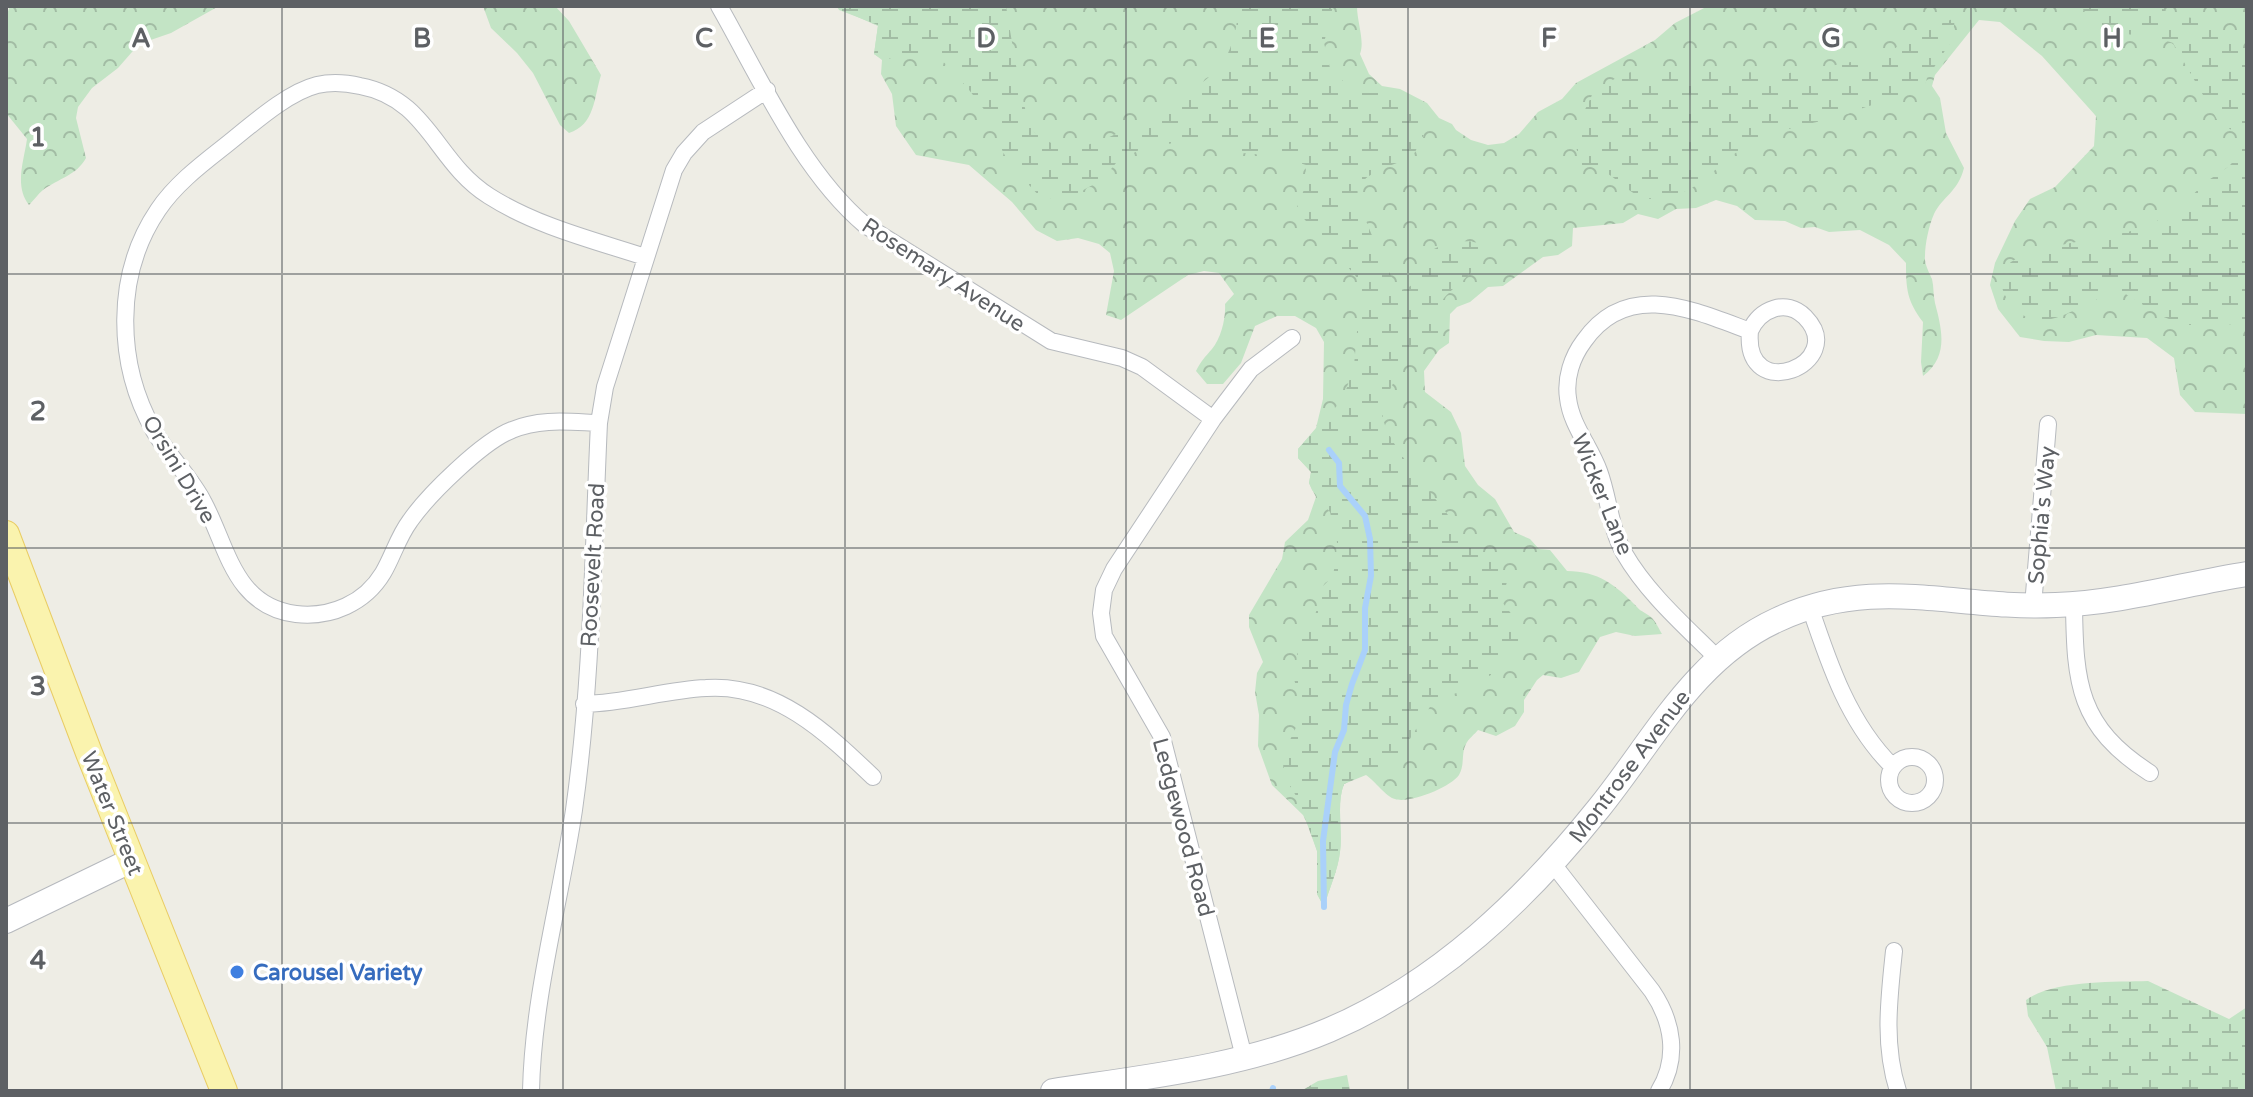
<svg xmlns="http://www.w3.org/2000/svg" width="2253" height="1097" font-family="'Varela Round',sans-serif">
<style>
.forest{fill:url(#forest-crowns)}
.wetland{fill:url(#wetland-marsh)}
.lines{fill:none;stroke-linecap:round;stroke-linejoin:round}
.stream{stroke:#aad1fa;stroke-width:6}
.street-casing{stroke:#b7babe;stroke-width:18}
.secondary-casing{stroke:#b6b9be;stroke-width:26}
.primary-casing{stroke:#e9cc64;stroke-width:28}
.street{stroke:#fff;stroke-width:16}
.secondary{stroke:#fff;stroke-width:24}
.primary{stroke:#faf3ae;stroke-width:26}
.grid{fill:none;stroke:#5d6064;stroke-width:2;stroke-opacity:0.55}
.shop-dot{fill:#3f7fe0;stroke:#fff;stroke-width:3}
.labels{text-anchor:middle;stroke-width:7;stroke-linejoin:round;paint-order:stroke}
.street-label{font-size:22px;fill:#5d6064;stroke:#fff}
.shop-label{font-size:22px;font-weight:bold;fill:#366cbe;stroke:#fff;text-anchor:start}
.grid-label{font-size:26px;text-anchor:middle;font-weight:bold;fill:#5d6064;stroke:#fff;stroke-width:7;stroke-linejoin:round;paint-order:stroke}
</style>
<defs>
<pattern id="forest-crowns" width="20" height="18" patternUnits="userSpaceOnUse" patternTransform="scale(2)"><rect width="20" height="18" fill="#c3e4c5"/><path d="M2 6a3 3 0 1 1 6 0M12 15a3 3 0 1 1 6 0" fill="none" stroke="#a2bca4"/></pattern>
<pattern id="wetland-marsh" width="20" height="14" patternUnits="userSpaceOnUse" patternTransform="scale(2)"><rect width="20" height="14" fill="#c3e4c5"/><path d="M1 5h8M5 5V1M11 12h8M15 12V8" fill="none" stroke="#a2bca4"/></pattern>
</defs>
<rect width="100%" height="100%" fill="#eeede5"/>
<path class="forest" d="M10,6H219L171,33L139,44L118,68L92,88L78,107L76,118L86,158C76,176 59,178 43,190C38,194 34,200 29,205C14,186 24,161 27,139L6,113V17Z
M483,6H555L569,21L601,75C594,97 595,125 569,133L560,125L533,73L517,53L491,28Z
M833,6H1357C1357,22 1365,41 1360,54L1369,74L1382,86L1400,89L1427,103L1439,118L1452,124L1456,130L1471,140L1488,145L1504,143L1519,134L1538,112L1562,99L1576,83L1655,40L1675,23L1708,6H2247V414L2195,412L2180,395L2174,358L2147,338L2096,335L2069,342L2044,341L2020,337L1998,309L1990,285L1995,263L2015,221L2030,199L2055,187L2094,146L2096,116L2042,56L2000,22L1979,20L1935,75L1932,86L1940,98L1946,133L1964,168C1958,192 1942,197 1934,214C1929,225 1925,244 1925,256C1924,263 1929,272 1932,279C1934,287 1933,295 1935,303C1942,330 1949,356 1923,376L1921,362L1923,322C1907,301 1906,289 1906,263L1889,245L1860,230L1829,232L1815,227L1801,228L1785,221L1755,220L1737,206L1716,200L1696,208L1676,209L1658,219L1638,214L1623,223L1573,228L1572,246L1558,255L1543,257L1503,286L1488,287L1470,302L1457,307L1450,314L1449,343L1439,350L1424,371L1425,392L1451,412L1461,433L1465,466L1478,485L1495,499L1514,532L1530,539L1539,549L1550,550L1567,571C1598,571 1616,585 1637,607C1641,612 1647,613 1652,618C1656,622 1659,629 1662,634L1635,636L1616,632L1600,637L1579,672L1561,678L1543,675L1537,680L1524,700V712L1515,726L1496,736L1478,730C1475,734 1468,739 1466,744C1461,753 1465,765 1459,775C1451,787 1409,804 1395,799C1386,797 1375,781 1366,775L1344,784C1336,804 1343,830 1340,852C1338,870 1329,889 1324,907L1317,894V851L1309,827L1303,815L1272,785L1258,746L1259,715L1255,692L1257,673L1263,662L1249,627V615L1282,559L1285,542L1308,520L1316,497L1309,483L1311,472L1298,458V449L1316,428L1323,399L1324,342L1316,328L1295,316H1277L1255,326L1241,363L1223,384H1207L1196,371C1201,361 1205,357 1212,349C1221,338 1226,318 1225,304L1234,294L1219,273L1204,271L1188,275L1121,320L1106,315L1114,271L1110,253L1099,244L1078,238L1057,241L1036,230L1012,202L969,165L916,155L896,126L892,94L881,74L882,60L874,54L878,26Z"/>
<path class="wetland" d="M837,6H1006C1010,28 1023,119 1034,132C1043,140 1061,149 1073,148C1108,145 1207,90 1225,59C1233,45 1239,22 1237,6H1333L1324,43L1330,68L1336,76L1360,93H1396L1422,108L1424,134L1412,158C1397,163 1365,172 1358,188C1353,200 1388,270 1396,286L1401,290C1423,285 1421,264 1434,249C1450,242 1470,237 1486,247C1473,281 1455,281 1437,307C1438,317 1443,328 1438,337C1434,346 1421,348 1414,354C1402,364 1379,404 1383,419C1390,447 1430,491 1448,515C1456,524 1462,536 1471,544C1487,559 1500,558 1507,582L1501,601C1508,609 1520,624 1521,634C1522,668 1459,693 1433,702L1398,758L1344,784C1336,804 1343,830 1340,852C1338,870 1329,889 1324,907L1317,894V851L1298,799L1285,778L1283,762L1290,749V740L1300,719V701L1294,679L1299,642L1314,620L1322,587L1333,576L1336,557L1337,542L1330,512L1312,490L1309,483L1311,472L1298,458V449L1343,399L1354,366L1361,286L1355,275L1296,210L1305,187L1306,165L1277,156L1242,153L1215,139L1202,137L1139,150L1116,163L1102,180L1074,195L1059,199L1040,197C1026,181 1010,167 1001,148C998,143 999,136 997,130C993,118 951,65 939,59C932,56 917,53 909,53C894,55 889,64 874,54L878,25L839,10Z
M2082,6H2158L2173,15L2205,20L2220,29L2247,61V324L2185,325L2161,316L2124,293C2094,293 2065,323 2037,320C2012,317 1987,279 2011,262C2019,256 2030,255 2040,251C2072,240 2108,239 2141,228C2156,222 2178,211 2189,200C2194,193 2199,188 2206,182C2227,167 2238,166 2242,137L2218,121L2173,43C2145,31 2095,41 2082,6Z
M1955,18L1952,40L1927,78L1924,89C1905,96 1885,100 1866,107C1856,110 1847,115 1837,117C1804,126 1781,128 1749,144C1717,162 1697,198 1656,199C1624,200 1616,165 1581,166L1575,143L1578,124L1594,91L1623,74L1640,70L1685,68H1724L1745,72L1783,74L1815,69L1887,55L1909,37Z
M2148,981L2229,1019L2247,1007V1091H2056L2047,1047L2028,1016L2026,1000C2053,980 2114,982 2148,981Z
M1347,1075L1350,1091H1301L1318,1081Z"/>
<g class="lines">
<path class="stream" d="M1324,907L1323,841L1335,752L1344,730L1346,705L1352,684L1365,650V608L1371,576L1370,539L1365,516L1340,486L1339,463L1329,450
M1272,1091L1273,1088"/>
<defs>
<path id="street" d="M719,6C760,78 802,172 865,225L1051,341L1122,358L1142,367L1213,419
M599,423C570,422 540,418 512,430C483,441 428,495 410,521C398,537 393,556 383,573C365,603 331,618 296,614C234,606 228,548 204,503C191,477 169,457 154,431C116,364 114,275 158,210C174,186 198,167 221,149C247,129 285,93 317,85C330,82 347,83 360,86C429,99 435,162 489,196C536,226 593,240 645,257
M2074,605C2075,683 2078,727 2150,773
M2033,606L2048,424
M1810,607C1829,664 1849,724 1893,767
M1717,658C1685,626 1647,593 1624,553C1610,528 1609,498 1599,471C1590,446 1571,425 1568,398C1565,378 1572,357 1584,341C1627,279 1693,310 1750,331C1743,407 1850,363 1805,317C1786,298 1760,309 1750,331
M584,704C626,703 665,690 706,688C775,683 827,733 873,777
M1889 780a23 23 0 1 1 46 0a23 23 0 1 1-46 0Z
M1553,864L1652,991C1673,1022 1679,1058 1659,1091
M1894,951C1889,999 1883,1044 1898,1091
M1244,1057L1162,737L1104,636L1101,613L1104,590L1114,569L1213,419L1251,369L1292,338
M531,1091C533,996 560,903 574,810C592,682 593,552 599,423L605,387L674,170L684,153L703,132L767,90"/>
<path id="secondary" d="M6,921L132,860
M1053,1091C1146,1077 1242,1067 1329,1030C1439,983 1526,899 1599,808C1654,740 1694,658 1777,620C1875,574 1956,610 2056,605C2120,603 2184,584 2247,574"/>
<path id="primary" d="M6,534L89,753L224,1091"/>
</defs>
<use href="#street" class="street-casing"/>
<use href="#secondary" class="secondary-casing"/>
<use href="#primary" class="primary-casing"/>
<use href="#street" class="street"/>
<use href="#secondary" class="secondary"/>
<use href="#primary" class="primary"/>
</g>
<path class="grid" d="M282,6V1091M563,6V1091M845,6V1091M1126,6V1091M1408,6V1091M1690,6V1091M1971,6V1091M6,274H2247M6,548H2247M6,823H2247"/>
<circle class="shop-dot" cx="237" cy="972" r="8"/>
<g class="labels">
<g class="street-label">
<text transform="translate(944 274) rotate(33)" y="8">Rosemary Avenue</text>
<text transform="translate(180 469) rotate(59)" y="8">Orsini Drive</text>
<text transform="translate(1603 494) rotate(68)" y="8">Wicker Lane</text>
<text transform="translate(2041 515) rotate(-85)" y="8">Sophia's Way</text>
<text transform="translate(592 565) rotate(-87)" y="8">Roosevelt Road</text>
<text transform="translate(1629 766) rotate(-53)" y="8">Montrose Avenue</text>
<text transform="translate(113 813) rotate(68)" y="8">Water Street</text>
<text transform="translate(1184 827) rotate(75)" y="8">Ledgewood Road</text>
</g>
<g class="shop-label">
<text x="253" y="980">Carousel Variety</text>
</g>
</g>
<g class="grid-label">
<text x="141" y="47">A</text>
<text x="422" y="47">B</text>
<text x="704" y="47">C</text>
<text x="986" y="47">D</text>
<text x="1267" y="47">E</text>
<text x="1549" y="47">F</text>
<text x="1831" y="47">G</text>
<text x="2112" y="47">H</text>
<text x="38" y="146">1</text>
<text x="38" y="420">2</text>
<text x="38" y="695">3</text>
<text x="38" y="969">4</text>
</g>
<rect width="2253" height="1097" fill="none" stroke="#5d6064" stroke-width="16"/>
</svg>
